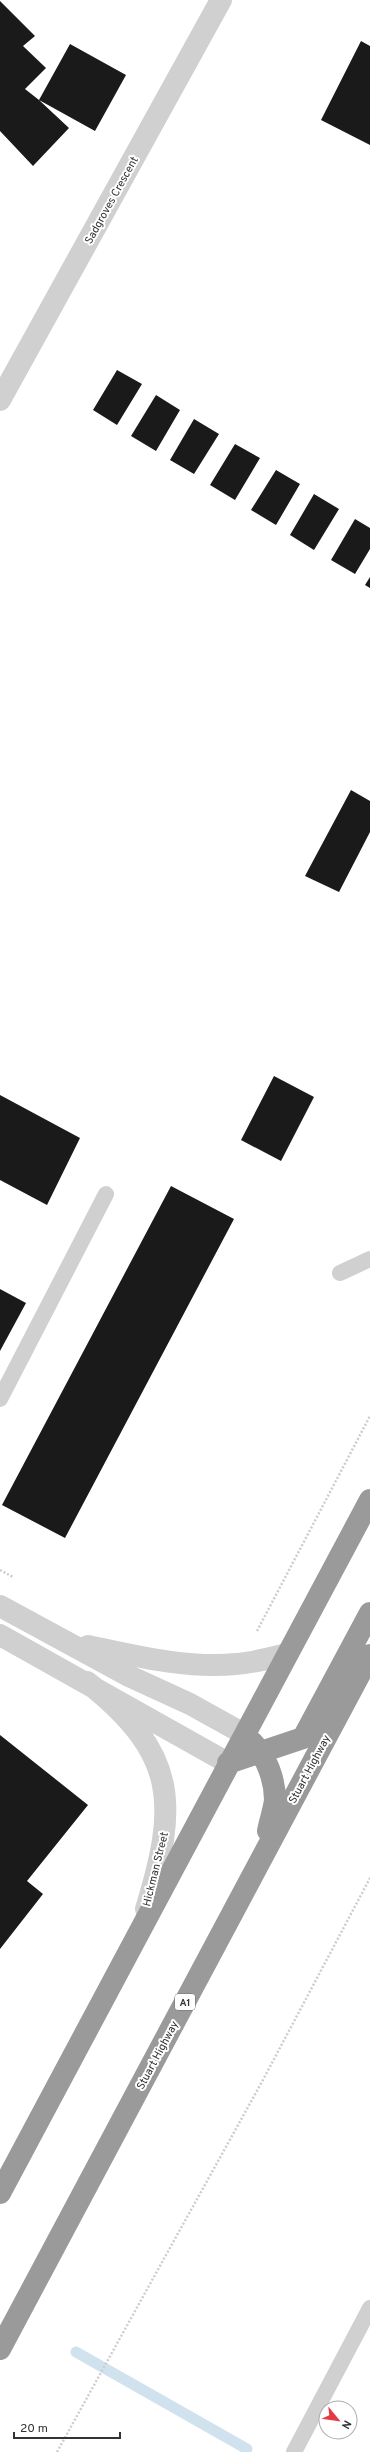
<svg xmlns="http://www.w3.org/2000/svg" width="370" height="2452" font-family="Overpass,sans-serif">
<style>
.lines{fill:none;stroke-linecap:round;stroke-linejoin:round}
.stream{stroke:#cfe2ee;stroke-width:11}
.building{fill:#1a1a1a}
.path{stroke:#cdcdcd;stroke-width:2.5;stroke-dasharray:2 2;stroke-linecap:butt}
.lane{stroke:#d0d0d0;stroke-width:16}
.street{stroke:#d0d0d0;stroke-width:22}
.highway{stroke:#9a9a9a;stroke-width:22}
.labels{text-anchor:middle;stroke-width:4;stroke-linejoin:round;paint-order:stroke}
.shield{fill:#fff;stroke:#707070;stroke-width:1}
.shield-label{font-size:10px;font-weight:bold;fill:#333}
.street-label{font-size:11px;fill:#333;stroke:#fff}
</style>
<rect width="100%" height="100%" fill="#fff"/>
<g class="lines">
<path class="stream" d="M76,2352L247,2449"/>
</g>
<path class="building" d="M0,1L35,36L23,46L46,68L25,89L39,100L70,44L126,75L95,131L39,100L69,128L33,166L0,131Z
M361,41L370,46V145L321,120Z
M117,370L142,384L117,425L93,410Z
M156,395L180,410L156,451L131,436Z
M194,419L219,434L194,474L170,460Z
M235,444L260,458L235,500L210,485Z
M276,470L300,484L276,525L251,510Z
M314,494L339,509L314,550L290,535Z
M355,519L370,528V549L355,574L331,560Z
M370,577V588L365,585Z
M351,790L370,801V832L339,892L305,876Z
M274,1076L314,1097L281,1161L241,1140Z
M0,1095L80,1138L47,1205L0,1180Z
M171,1186L234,1219L65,1538L2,1505Z
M0,1289L26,1303L0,1351Z
M0,1735L88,1805L27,1881L43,1894L0,1949Z"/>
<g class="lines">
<path class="path" d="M0,1570L13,1577
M257,1631L370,1416
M57,2452L264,2078L370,1878"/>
<path class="lane" d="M340,1273L370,1259
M0,1399L106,1194
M294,2452L370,2308"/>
<path class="street" d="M0,400L221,0
M0,1606L129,1676L190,1704L244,1734
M0,1635L228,1763
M88,1646C135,1656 188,1669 236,1664C253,1663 270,1658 287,1654
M87,1682C178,1754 178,1804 146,1909"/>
<path class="highway" d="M252,1742C266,1756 275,1779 275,1800C274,1809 270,1821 268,1831
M228,1763L303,1738L370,1613
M0,2193L370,1500
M0,2349L370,1655"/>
</g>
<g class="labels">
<rect class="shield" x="175" y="1994" width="20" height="16" rx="3"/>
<g class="shield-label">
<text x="185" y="2006">A1</text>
</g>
<g class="street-label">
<text transform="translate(111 200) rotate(-61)" y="4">Sadgroves Crescent</text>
<text transform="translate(309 1769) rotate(-62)" y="4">Stuart Highway</text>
<text transform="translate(155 1869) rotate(-76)" y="4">Hickman Street</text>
<text transform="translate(157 2055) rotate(-62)" y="4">Stuart Highway</text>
</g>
</g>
<g transform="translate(338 2420) rotate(119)"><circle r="19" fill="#ffffff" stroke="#adadad"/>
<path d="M0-3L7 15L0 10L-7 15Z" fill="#e63946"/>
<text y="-6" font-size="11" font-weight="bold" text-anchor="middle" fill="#333333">N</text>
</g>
<path d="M14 2432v6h106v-6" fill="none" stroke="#333333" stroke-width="2"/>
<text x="20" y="2432" font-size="12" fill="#333333" stroke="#ffffff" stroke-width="3" paint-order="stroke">20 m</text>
</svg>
